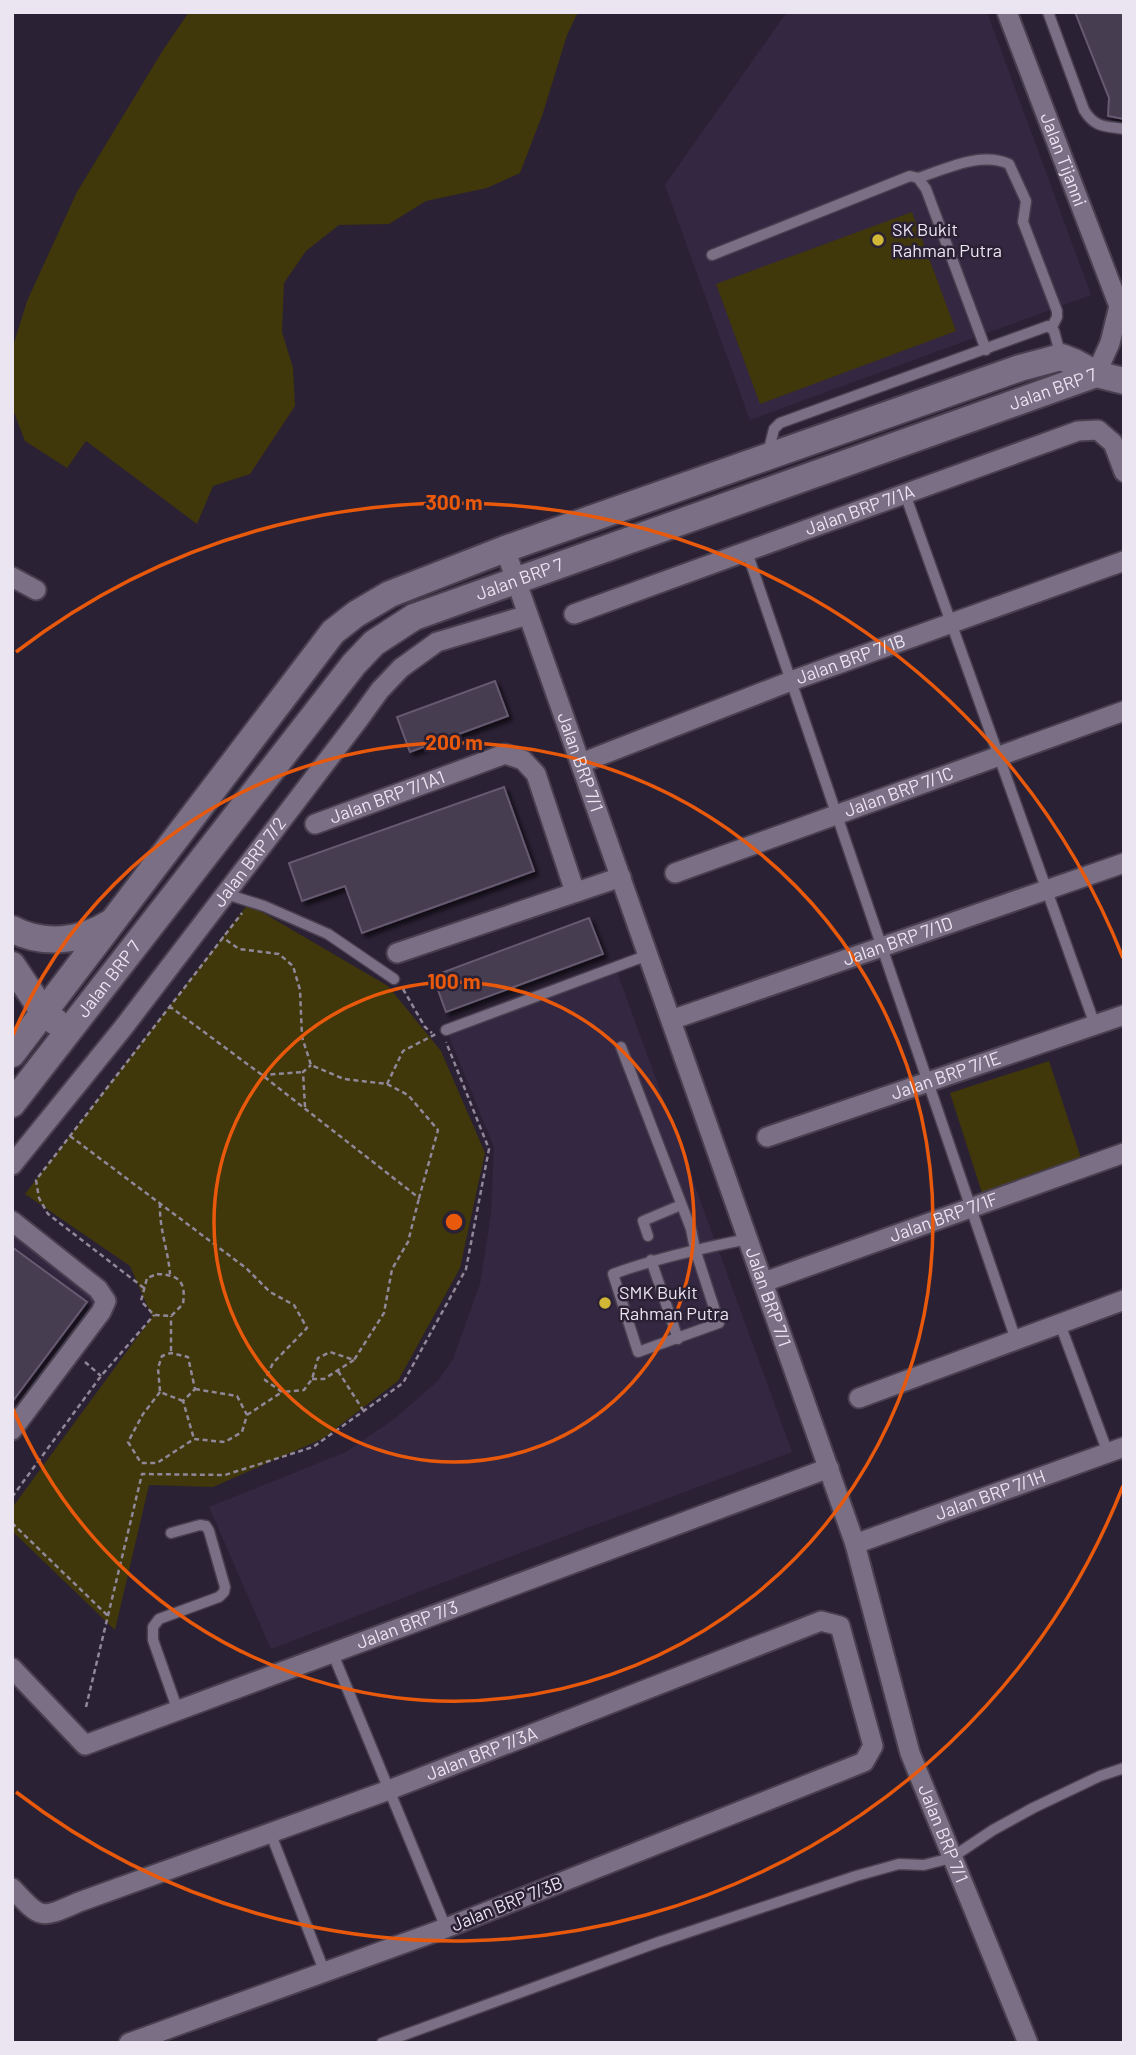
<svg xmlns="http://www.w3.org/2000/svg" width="1136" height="2055" font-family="Barlow,sans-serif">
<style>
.built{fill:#342741}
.green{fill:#40370a}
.building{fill:#473c51;stroke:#665a71;stroke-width:2;filter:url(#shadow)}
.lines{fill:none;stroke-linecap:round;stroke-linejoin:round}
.lane-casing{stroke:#483f4f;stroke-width:13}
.street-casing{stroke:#483f4f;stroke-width:23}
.secondary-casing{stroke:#483f4f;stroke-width:30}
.path{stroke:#908899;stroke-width:2.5;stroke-dasharray:5 3.5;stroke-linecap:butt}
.lane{stroke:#7b6f86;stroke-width:10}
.street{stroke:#7b6f86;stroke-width:19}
.secondary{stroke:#7b6f86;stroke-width:26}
.ring{fill:none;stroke:#e8590c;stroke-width:3.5}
.poi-dot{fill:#d1b736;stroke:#2b2135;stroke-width:2.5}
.labels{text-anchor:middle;stroke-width:5;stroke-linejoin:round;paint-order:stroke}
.street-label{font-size:18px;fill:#ebe5f2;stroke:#2b2135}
.poi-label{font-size:18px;fill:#ebe5f2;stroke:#2b2135;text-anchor:start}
.centre{fill:#e8590c;stroke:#2b2135;stroke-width:3.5}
.ring-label{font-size:21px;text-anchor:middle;font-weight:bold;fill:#e8590c;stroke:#2b2135;stroke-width:5;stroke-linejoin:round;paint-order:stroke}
</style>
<defs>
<filter id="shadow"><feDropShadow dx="4" dy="4" stdDeviation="2" flood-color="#0009"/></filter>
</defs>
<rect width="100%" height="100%" fill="#2b2135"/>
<path class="built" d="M787,12H987L1091,295L750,420L665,185Z
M617,972L792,1452L533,1548L271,1649L209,1507L346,1452L394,1419L438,1381L453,1359L480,1284L491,1215L494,1147L448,1034Z
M12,1229L92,1293L95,1311L12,1419Z"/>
<path class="green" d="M189,12H578L567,35L543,113L520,173L487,188L426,201L389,224L339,225L306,251L284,283L282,332L293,368L295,406L250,474L213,486L197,524L86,441L67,468L25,441L12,407L13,346L27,301L77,192L163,50Z
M912,212L956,331L760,404L716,284Z
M248,904L388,986L441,1051L485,1153L460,1268L398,1381L322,1439L213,1487L149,1485L115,1630L12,1531V1508L152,1317L130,1266L25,1194Z
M1049,1061L1082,1161L983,1196L950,1093Z"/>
<path class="building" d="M1075,12H1124V119L1108,116L1109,98Z
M495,681L508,716L410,752L397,717Z
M504,787L534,871L362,933L345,886L302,901L289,863Z
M589,918L603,954L446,1012L433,976Z
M12,1247L87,1302L12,1402Z"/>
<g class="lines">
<defs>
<path id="lane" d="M1048,12L1084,110C1095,128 1105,126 1124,129
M918,178C946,169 981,151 1009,164L1026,201L1023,222L1057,311V317L1052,327
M712,255L910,176L918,178L926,189L986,350
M768,453L774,429L780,423L1048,326L1054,331L1061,357
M905,494L1095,1025
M747,552L1016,1340
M226,894L264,906L328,934L394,979
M446,1030L648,955
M621,1047L691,1229L695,1249L719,1323L638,1352L613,1274C657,1258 702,1248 748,1239
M648,1236L643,1221L681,1205
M651,1260L678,1339
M1060,1324L1108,1453
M171,1533L200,1525L206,1526L209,1531L225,1587L224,1592L219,1597L159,1619L153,1627V1640L178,1711
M333,1654L446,1928
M270,1832L325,1973
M382,2043L656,1943L856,1876L899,1864L924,1865L951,1858L993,1830L1033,1808L1100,1776L1124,1768"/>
<g id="street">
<path id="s1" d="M1007,12L1119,306L1124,314"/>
<path d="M1096,374L1110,343L1119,306"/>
<path id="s2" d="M505,549L855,1544L910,1753L1028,2043"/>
<path d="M12,577L36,590"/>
<path id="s3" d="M574,614L1078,431L1098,430L1113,443L1124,472"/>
<path id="s4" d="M581,763L791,681L1124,561"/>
<path id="s5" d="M315,824L505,754L523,760L536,774L575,892"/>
<path id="s6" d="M675,873L1124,711"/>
<path d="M397,953L621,877"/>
<path id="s7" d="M671,1020L1124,863"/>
<path id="s8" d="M767,1137L1124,1015"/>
<path id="s9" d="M12,1165L123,1028L359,719L380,690L401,668L437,642L528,615"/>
<path d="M12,1221L98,1289L106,1301L101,1312L12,1430"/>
<path id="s10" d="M764,1282L1124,1153"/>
<path d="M859,1398L1124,1300"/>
<path id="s11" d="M855,1544L1124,1447"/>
<path id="s12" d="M12,1668L85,1745L829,1468"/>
<path id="s13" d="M12,1888C42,1920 40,1919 79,1902L389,1790L821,1621L840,1626L873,1746L864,1762L446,1928L129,2043"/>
</g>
<g id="secondary">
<path d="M12,929C43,946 82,941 110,923"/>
<path d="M12,965L44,1013L56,1022"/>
<path d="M12,1054L333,632L356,614L390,594L505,549L1020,368L1061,357L1074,362L1096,374L1124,381"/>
<path id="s14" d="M12,1104L354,664L374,643L414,617L1096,374"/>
</g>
</defs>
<use href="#lane" class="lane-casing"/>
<use href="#street" class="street-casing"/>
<use href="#secondary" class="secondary-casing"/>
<path class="path" d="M403,989L425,1027L432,1033
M169,1006L262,1075L419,1198L438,1130L408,1095L387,1084L344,1079L311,1065L302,1037L300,990L293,966L279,954L239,949L222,937
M262,1075L303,1072
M387,1084L403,1051L436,1034
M305,1107L303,1072L311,1065
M70,1136L246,1268L270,1292L294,1305L307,1328L273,1363L265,1380L282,1392L304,1390L312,1379L318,1358L330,1352L354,1360L384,1313L392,1269L408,1242L419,1198
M160,1203C159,1229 168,1249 170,1274
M157,1274C180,1275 186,1282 183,1304L171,1316L154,1315L141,1301L147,1278Z
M144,1288L48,1214L39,1198L36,1180L242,913
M171,1351V1316
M85,1362L101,1376
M338,1371L363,1410
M312,1379H324L354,1360
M160,1392L143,1414L128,1442L141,1463H157L194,1439L225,1442L242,1432L247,1415L237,1396L195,1389
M183,1401L160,1392L158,1368L162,1356L171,1353L188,1357L195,1389L183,1401L194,1439
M247,1415L282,1392
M12,1497L101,1376L154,1315
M12,1523L107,1615
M86,1707L142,1474L225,1475L313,1447L403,1383L466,1269L489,1149L446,1042"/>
<use href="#lane" class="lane"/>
<use href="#street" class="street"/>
<use href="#secondary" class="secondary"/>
</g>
<g class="ring">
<circle cx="454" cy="1222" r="240"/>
<path d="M13 1035A479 479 0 1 1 13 1409"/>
<path d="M1123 1486A719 719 0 0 1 16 1792M16 652A719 719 0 0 1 1123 958"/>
</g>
<g class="poi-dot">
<circle cx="878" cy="240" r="7"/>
<circle cx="605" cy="1303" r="7"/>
</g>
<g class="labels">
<g class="street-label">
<text dy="6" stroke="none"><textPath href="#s1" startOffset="158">Jalan Tijanni</textPath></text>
<text dy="6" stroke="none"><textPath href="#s14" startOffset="1312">Jalan BRP 7</textPath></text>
<text dy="6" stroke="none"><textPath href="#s3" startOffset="304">Jalan BRP 7/1A</textPath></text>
<text dy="6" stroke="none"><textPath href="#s14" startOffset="746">Jalan BRP 7</textPath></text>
<text dy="6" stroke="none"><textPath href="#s4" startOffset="289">Jalan BRP 7/1B</textPath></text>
<text dy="6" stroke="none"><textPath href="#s2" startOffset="226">Jalan BRP 7/1</textPath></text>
<text dy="6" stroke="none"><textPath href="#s6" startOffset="238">Jalan BRP 7/1C</textPath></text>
<text dy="6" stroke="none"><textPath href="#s5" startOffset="77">Jalan BRP 7/1A1</textPath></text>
<text dy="6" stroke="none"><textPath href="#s9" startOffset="385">Jalan BRP 7/2</textPath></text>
<text dy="6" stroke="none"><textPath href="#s7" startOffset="240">Jalan BRP 7/1D</textPath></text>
<text dy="6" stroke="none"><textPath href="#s14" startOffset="158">Jalan BRP 7</textPath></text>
<text dy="6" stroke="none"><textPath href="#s8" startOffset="189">Jalan BRP 7/1E</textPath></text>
<text dy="6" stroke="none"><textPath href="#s10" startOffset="191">Jalan BRP 7/1F</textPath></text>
<text dy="6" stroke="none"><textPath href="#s2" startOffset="793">Jalan BRP 7/1</textPath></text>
<text dy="6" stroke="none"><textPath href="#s11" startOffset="144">Jalan BRP 7/1H</textPath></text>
<text dy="6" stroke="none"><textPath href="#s12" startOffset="450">Jalan BRP 7/3</textPath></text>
<text dy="6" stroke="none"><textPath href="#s13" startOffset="508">Jalan BRP 7/3A</textPath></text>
<text dy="6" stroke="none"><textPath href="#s2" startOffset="1358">Jalan BRP 7/1</textPath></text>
<text transform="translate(507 1904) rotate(-22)" y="6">Jalan BRP 7/3B</text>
</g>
<g class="poi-label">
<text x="892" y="236">SK Bukit<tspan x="892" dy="21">Rahman Putra</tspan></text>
<text x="619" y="1299">SMK Bukit<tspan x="619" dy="21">Rahman Putra</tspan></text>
</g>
</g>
<circle cx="454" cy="1222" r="10" class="centre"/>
<g class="ring-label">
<text x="454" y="510">300 m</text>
<text x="454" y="750">200 m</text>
<text x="454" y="989">100 m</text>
</g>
<rect width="1136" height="2055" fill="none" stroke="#ebe5f2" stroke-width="28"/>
</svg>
